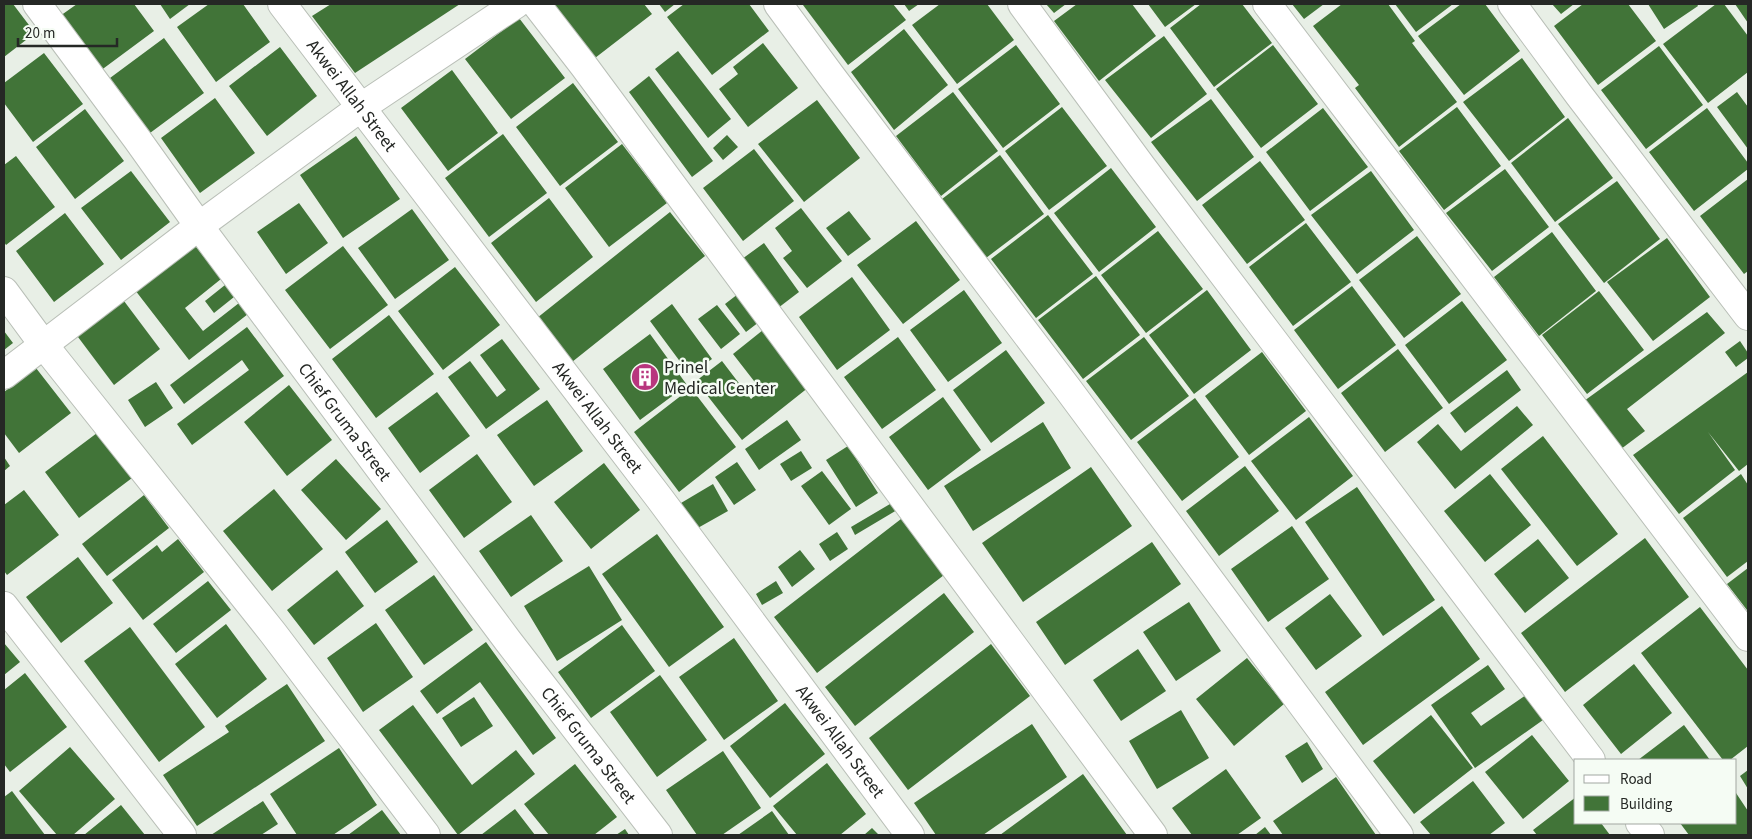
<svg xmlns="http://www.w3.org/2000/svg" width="1752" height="839" font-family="'Source Sans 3',sans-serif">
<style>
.building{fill:#417438}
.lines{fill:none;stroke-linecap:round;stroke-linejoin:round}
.minor-casing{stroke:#b9bfb7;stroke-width:30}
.minor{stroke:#fff;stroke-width:28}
.labels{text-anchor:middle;stroke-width:5;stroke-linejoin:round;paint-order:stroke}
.street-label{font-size:18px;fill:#252825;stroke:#f5fcf4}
.poi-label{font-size:18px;fill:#252825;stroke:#f5fcf4;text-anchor:start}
</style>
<rect width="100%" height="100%" fill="#e8efe6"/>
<path class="building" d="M4,4H13L35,33L4,57Z
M77,4H134L154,31L100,71L60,16Z
M160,4H190L170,19Z
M209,4H243L270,42L216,82L177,27Z
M331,4H460L355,73L312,16Z
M553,4H644L652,14L595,58Z
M659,4H675L665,12Z
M684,4H749L769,31L712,75L667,17Z
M805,4H893L906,20L848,65L803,5Z
M904,4H919L909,11Z
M940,4H987L1014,40L957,84L912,25Z
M1046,4H1066L1054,13Z
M1077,4H1132L1156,36L1099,81L1054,21Z
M1148,4H1196L1165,27Z
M1201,4H1242L1272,43L1214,87L1170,28Z
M1292,4H1324L1304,19Z
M1342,4H1388L1415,41L1412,43L1457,102L1399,147L1355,88L1359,85L1313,26Z
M1395,4H1453L1416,32Z
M1461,4H1485L1520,51L1464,95L1418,36Z
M1552,4H1574L1561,14Z
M1583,4H1628L1656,41L1598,85L1554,26Z
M1648,4H1697L1698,6L1664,29Z
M1716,4H1724L1748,36V72L1708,103L1663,44Z
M1735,4H1748V23Z
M519,18L565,78L511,119L465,59Z
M904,29L948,85L894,130L851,72Z
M1164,36L1207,94L1151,138L1105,80Z
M164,38L204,93L150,133L110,78Z
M763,43L798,88L748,127L719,89L738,74L733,67Z
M1016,45L1060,104L1003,148L958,89Z
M1273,45L1318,104L1261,148L1216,89Z
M1659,46L1703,105L1646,149L1601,90Z
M280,47L317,96L267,136L229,86Z
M678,51L731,119L708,138L655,69Z
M44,53L83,104L33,142L4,103V83Z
M1522,58L1565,117L1509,161L1463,102Z
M452,70L498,133L448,171L401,108Z
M649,76L713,161L692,177L629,92Z
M573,83L618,142L560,186L516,127Z
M953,92L998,151L941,196L896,136Z
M1737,92L1748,107V149L1717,107Z
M215,98L255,153L200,193L161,138Z
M1211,99L1254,157L1197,201L1151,142Z
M817,100L860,158L804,202L758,144Z
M1062,107L1107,166L1049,210L1005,151Z
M1457,107L1501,166L1444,210L1399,151Z
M1323,108L1368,167L1310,211L1266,152Z
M1707,108L1748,163V169L1694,211L1649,152Z
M85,109L124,161L75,199L36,147Z
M1568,118L1613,178L1555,222L1511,163Z
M503,134L547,193L489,237L445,178Z
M727,135L738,147L723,160L713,148Z
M356,136L400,199L343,238L300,175Z
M622,144L667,203L609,247L565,188Z
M754,149L794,201L743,241L703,188Z
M1000,155L1044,214L986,258L942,199Z
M16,156L55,207L6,245L4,242V165Z
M1260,161L1305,220L1247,264L1202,205Z
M1111,168L1156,227L1099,272L1054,213Z
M1505,169L1549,227L1492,271L1446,213Z
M131,171L170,222L121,260L81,208Z
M1371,171L1414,230L1357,274L1311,215Z
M1748,179V271L1744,274L1700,216Z
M1617,181L1660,239L1604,283L1558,224Z
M549,198L593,257L536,302L491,243Z
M299,203L328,243L286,274L257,232Z
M801,208L842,261L807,288L783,258L792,251L775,228Z
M412,209L449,260L395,299L358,248Z
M849,211L871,239L848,256L826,228Z
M670,212L705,256L572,362L537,318Z
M65,213L104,264L54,302L16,251Z
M1048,215L1093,274L1036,318L991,259Z
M916,221L960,280L903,324L857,265Z
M1306,223L1351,282L1293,326L1249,267Z
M1158,231L1203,289L1146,333L1101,275Z
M1552,232L1596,291L1539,336L1494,277Z
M1417,236L1461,294L1404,338L1359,280Z
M1667,238L1710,297L1653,341L1607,282Z
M764,243L799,292L778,308L742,259Z
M194,244L221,279L185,308L203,331L239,303L248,314L189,360L135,290Z
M343,246L388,305L330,349L285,290Z
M455,267L500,325L443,370L398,311Z
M1096,276L1140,335L1083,379L1038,320Z
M852,277L890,330L837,370L799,317Z
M225,285L234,297L214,313L205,301Z
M1352,286L1396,345L1338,389L1294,330Z
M964,290L1002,343L948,382L910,330Z
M1207,290L1251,350L1194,394L1149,335Z
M1599,291L1644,350L1587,394L1542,335Z
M738,294L759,322L746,332L725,304Z
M121,297L160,349L114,385L75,333Z
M1462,301L1507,360L1449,404L1405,345Z
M672,304L712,359L690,375L650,321Z
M717,305L740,334L721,349L698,319Z
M1707,312L1725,333L1627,409L1645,431L1621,449L1584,401Z
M389,315L434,374L376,418L332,359Z
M247,327L284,376L192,445L177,424L249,370L242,360L184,404L170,385Z
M763,330L809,387L742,440L696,381L722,361L751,399L761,390L733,354Z
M4,331L13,343L4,350Z
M650,334L687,385L640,420L603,369Z
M898,337L936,390L882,429L844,377Z
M1144,337L1189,396L1131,440L1086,381Z
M502,339L540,389L486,429L448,377L470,361L497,397L506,390L480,355Z
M1740,341L1748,353V358L1736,367L1725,352Z
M1398,349L1443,408L1385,452L1341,393Z
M1006,350L1045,403L991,443L953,390Z
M1262,352L1306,411L1249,455L1205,396Z
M36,368L71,413L19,453L4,433V392Z
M1507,370L1521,390L1465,433L1450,413Z
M1748,372V464L1739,471L1708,432L1735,470L1679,514L1633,455Z
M156,382L173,408L145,427L128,400Z
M289,385L332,440L287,476L244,422Z
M691,388L736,447L679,492L634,432Z
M437,392L470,436L420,473L388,428Z
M943,397L981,450L928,490L889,437Z
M1195,398L1239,457L1182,501L1137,442Z
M547,400L583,451L534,486L497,435Z
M1517,406L1533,425L1455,489L1417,442L1438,424L1461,451Z
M1309,417L1353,476L1296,520L1251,461Z
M787,420L801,440L759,470L745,449Z
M1043,422L1071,468L973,531L944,486Z
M97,433L132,478L79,518L45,472Z
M1543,436L1618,534L1577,566L1501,469Z
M848,446L878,493L856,507L826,460Z
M801,451L812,468L791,481L780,464Z
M477,454L512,502L464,538L429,490Z
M4,457L10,466L4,471Z
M336,459L381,509L346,540L301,490Z
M737,462L756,490L734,505L715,477Z
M604,463L640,510L591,549L554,502Z
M1245,466L1279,511L1219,556L1186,511Z
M1091,467L1132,526L1023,602L982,543Z
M822,471L851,509L829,525L801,486Z
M1490,474L1531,525L1485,562L1444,511Z
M1741,474L1748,485V561L1727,577L1683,518Z
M713,484L728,511L696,529L681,503Z
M1357,487L1435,600L1383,636L1305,522Z
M274,489L323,549L272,591L223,531Z
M24,490L59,535L7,575L4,571V505Z
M144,495L169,528L107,576L82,544Z
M890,504L897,510L855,535L851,527Z
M531,515L563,561L511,597L479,551Z
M901,519L944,575L817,673L774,617Z
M387,520L418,562L375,593L345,552Z
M1292,526L1329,579L1268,622L1231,569Z
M837,532L848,549L830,561L819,544Z
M657,534L724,627L669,667L602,574Z
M1645,538L1689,597L1565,692L1521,633Z
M178,539L204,572L143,620L112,580L157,545L162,552Z
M1538,539L1569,578L1525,613L1494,574Z
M1152,542L1181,584L1065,665L1036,622Z
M800,550L815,569L792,587L778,567Z
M78,557L113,603L61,643L26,597Z
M589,566L622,620L557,661L524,606Z
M1748,568V609L1747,610L1727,584Z
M337,570L364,606L314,645L287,610Z
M434,575L473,630L424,665L385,610Z
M208,581L231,610L176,653L153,624Z
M776,581L783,593L762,605L756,594Z
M944,593L974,632L855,726L825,687Z
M1330,594L1362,636L1316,670L1285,628Z
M1189,602L1221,651L1176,681L1143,632Z
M1442,606L1480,659L1363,745L1325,692Z
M1700,607L1748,670V746L1730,760H1723L1641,653Z
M376,623L413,677L363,712L327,658Z
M226,624L267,679L217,718L175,664Z
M622,625L655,671L591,718L558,672Z
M130,627L205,727L159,762L84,661Z
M734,638L778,701L724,740L679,677Z
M486,642L556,738L533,755L480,682L437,714L420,691Z
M4,643L20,662L4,675Z
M991,644L1030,696L908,790L869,738Z
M1138,649L1166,691L1121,721L1093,680Z
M1247,658L1284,704L1234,746L1196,699Z
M1634,664L1672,713L1621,754L1583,705Z
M1488,665L1505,689L1471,713L1481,726L1526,695L1543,720L1475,768L1431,705Z
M25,673L67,727L10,772L4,764V690Z
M660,675L707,740L657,777L610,712Z
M287,684L325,741L197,826L163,775L229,732L225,726Z
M474,697L493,726L461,747L442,718Z
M785,703L825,754L770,798L730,746Z
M413,705L472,785L516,750L535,774L458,835L379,730Z
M1181,710L1209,758L1157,789L1129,741Z
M1431,715L1473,768L1414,814L1373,761Z
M1032,724L1067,777L983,835H936L914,803Z
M1684,725L1710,760H1638Z
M1532,735L1569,781L1523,819L1485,772Z
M1307,742L1323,769L1302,783L1285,756Z
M70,747L115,799L73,835H57L19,791Z
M339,748L377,805L333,835H297L270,794Z
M723,751L761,808L722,835H697L666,790Z
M827,763L866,814L840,835H797L773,806Z
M575,764L617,817L594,835H549L524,804Z
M1226,769L1261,818L1237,835H1192L1172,808Z
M1748,770V789L1740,776Z
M1083,774L1127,835H1000Z
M1336,777L1376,835H1283L1273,821Z
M1473,781L1505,823L1489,835H1431L1420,822Z
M12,791L45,835H4V797Z
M1736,793L1748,811V835H1689L1680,823H1736Z
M1576,797V823H1601L1610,835H1537L1533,830Z
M263,801L278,824L261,835H211Z
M121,805L145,835H84Z
M515,809L535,835H481Z
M382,810L401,835H348Z
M772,811L789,835H738Z
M1265,827L1271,835H1255Z
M872,828L879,835H864Z
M625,829L629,835H616Z"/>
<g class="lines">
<defs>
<g id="minor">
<path id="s1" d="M37,4L137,139L199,226L508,641L658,835"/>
<path id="s2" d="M282,4L660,499L910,835"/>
<path d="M536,4L584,66L1153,835"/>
<path d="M778,4L831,76L1068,389L1399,835"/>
<path d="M1022,4L1142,167L1591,760"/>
<path d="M1267,4L1748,637"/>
<path d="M1512,4L1579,95L1748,316"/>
<path d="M4,291L43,344L273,633L426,835"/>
<path d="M4,375L199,226L360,108L516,4"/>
<path d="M4,606L182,835"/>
<path d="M1640,823L1650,835"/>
</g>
</defs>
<use href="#minor" class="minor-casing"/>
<use href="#minor" class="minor"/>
</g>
<defs>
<symbol id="building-disc" viewBox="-11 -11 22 22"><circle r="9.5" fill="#b8367e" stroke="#f5fcf4"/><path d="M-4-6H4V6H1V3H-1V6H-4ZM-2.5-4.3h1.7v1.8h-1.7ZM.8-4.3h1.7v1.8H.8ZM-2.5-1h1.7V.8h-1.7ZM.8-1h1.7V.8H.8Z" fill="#fff"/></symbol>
</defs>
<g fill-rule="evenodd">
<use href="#building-disc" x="629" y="361" width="32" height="32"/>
</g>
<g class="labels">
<g class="street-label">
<text dy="6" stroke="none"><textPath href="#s2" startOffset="115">Akwei Allah Street</textPath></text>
<text dy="6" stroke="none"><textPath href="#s2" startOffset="520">Akwei Allah Street</textPath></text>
<text dy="6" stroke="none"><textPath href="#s1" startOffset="519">Chief Gruma Street</textPath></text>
<text dy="6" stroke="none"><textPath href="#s2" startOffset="925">Akwei Allah Street</textPath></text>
<text dy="6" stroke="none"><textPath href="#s1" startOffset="924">Chief Gruma Street</textPath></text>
</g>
<g class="poi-label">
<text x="664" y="373">Prinel<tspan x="664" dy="21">Medical Center</tspan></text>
</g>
</g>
<rect width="1752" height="839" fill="none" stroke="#252825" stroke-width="10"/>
<rect x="1574" y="759" width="162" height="65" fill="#f5fcf4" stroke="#a2a7a1"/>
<rect x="1584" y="775" width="25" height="8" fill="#ffffff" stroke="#a2a7a1"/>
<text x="1620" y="784" font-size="15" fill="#252825">Road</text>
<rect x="1584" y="796" width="25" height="15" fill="#417438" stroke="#a2a7a1"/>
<text x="1620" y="809" font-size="15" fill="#252825">Building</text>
<path d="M18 38v8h99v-8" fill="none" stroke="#252825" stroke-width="2.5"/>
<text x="25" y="38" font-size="15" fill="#252825" stroke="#f5fcf4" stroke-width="4" paint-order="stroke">20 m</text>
</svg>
